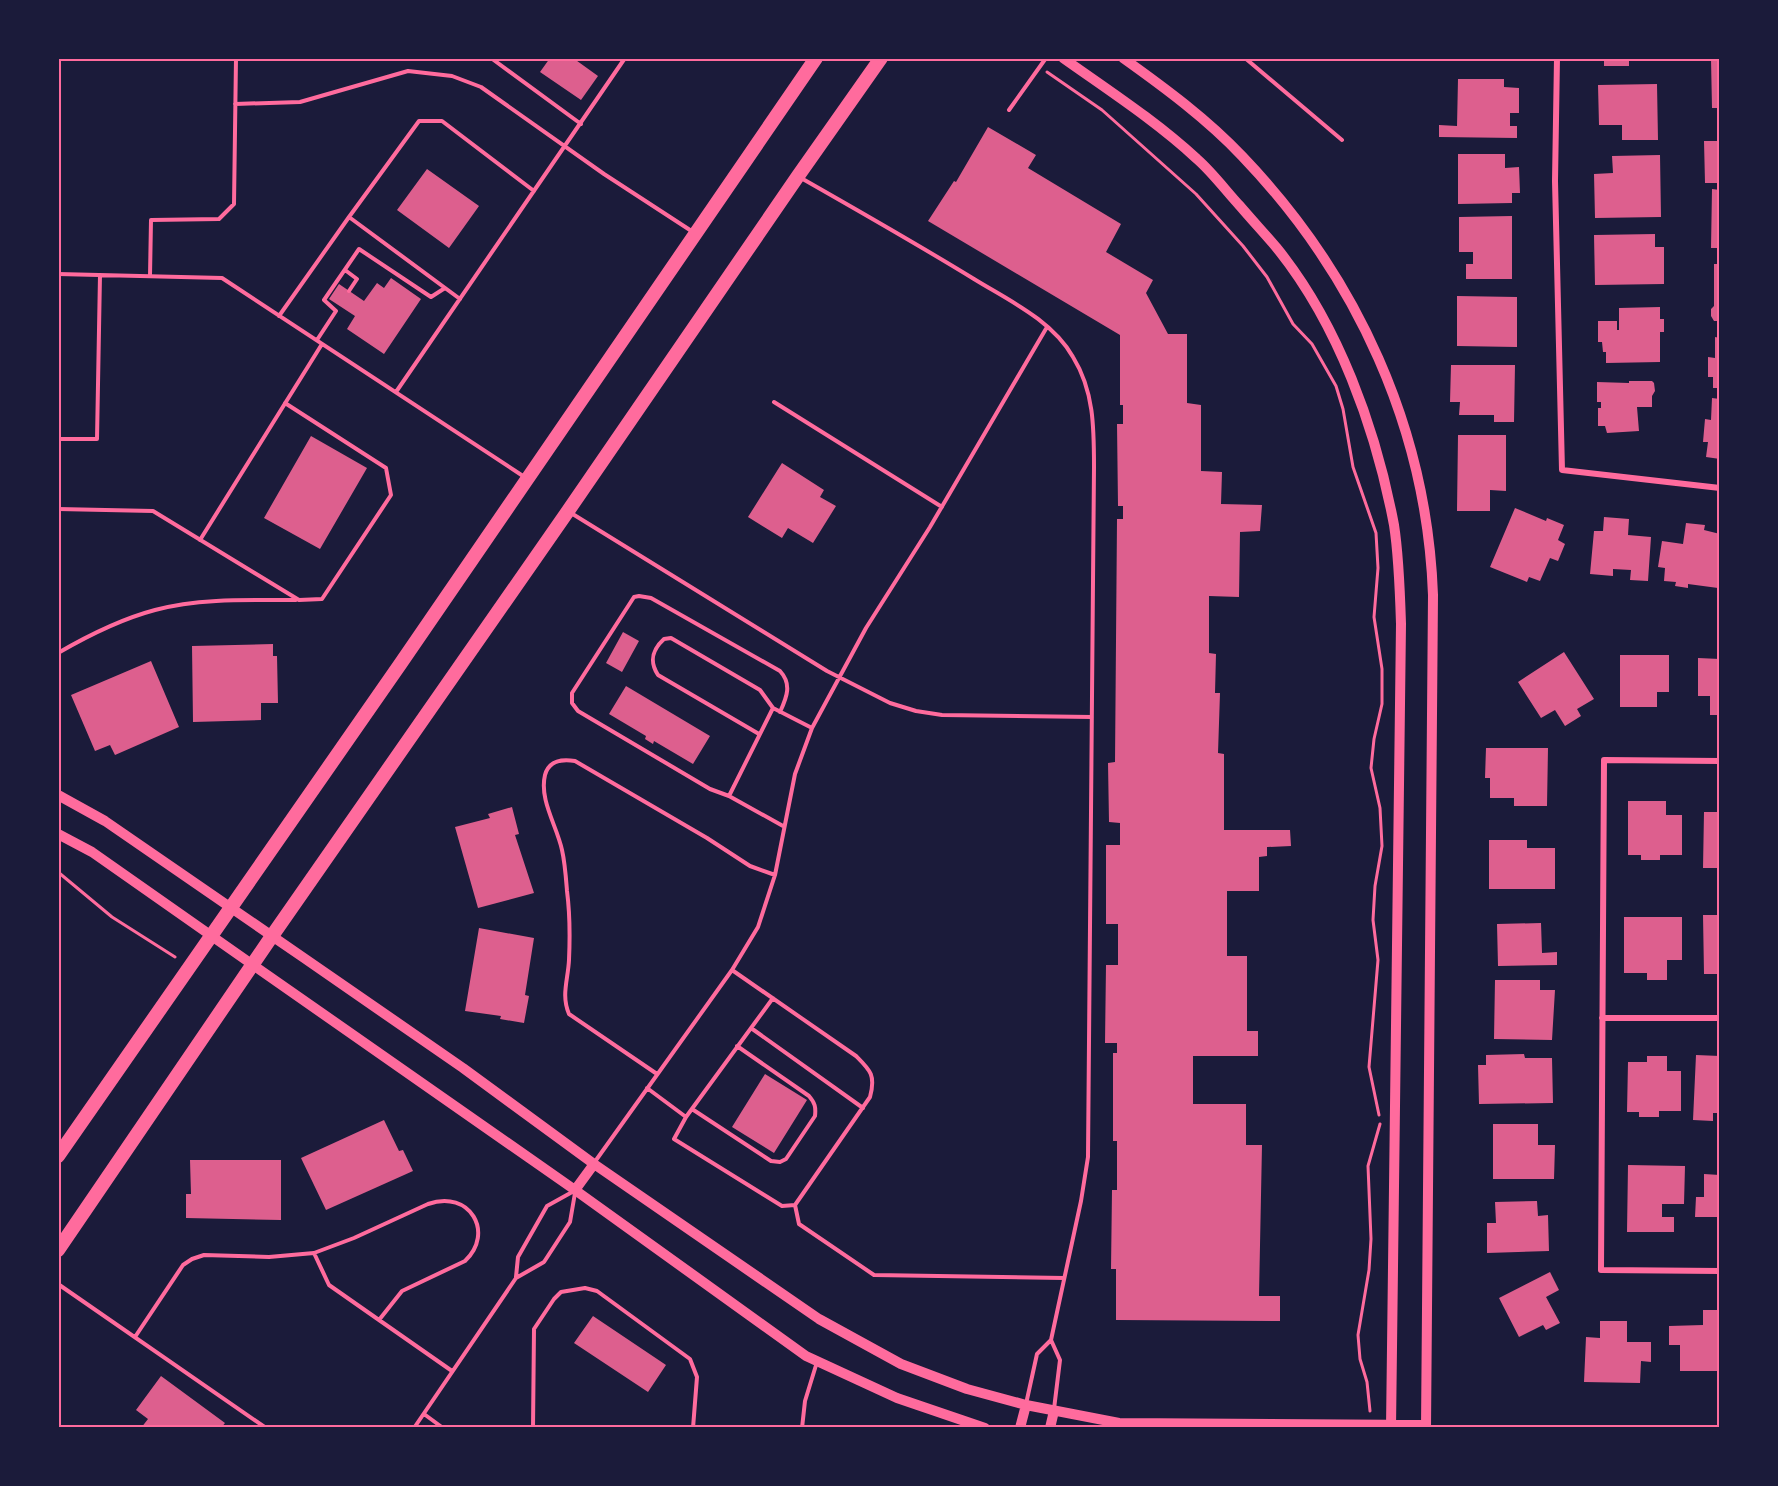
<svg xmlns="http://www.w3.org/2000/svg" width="1778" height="1486" font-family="Helvetica,sans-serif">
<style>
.building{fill:#dd5f8e}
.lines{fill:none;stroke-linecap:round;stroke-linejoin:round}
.path{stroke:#ff6b9d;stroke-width:3}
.service{stroke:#ff6b9d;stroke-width:4}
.minor{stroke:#ff6b9d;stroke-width:6}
.tertiary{stroke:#ff6b9d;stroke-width:10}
.primary{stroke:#ff6b9d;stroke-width:14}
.neatline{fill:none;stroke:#ff6b9d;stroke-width:2}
</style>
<rect width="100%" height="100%" fill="#1b1b3a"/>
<path class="building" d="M550,58H573L598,76L581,100L540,72Z
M1604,58H1629V66H1604Z
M1711,59H1720V108H1712Z
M1458,79H1504V87L1519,88V113H1510V126H1517V138L1439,137V125L1457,126Z
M1657,84L1658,140H1622V125H1599L1598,85Z
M988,127L1036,155L1028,168L1121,224L1106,252L1153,280L1146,293L1168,334H1187V403L1201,405V471L1222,472L1221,504L1262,505L1260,531L1240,532L1239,597L1209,596V653L1216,654L1215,693H1220L1218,753L1224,754V830H1290L1291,846L1267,847V856L1259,857V891H1227V956H1247V1031H1258V1056H1193V1104H1246V1145H1262L1259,1296H1280V1321L1116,1320V1269H1111L1112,1190H1117V1141H1113V1053H1117V1043H1105L1106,965H1118V924H1106V845H1120V823L1109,822L1108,763L1115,762L1117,519H1123V506H1118L1117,424H1123V405H1120V335L928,221L954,181L956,182Z
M1704,141H1720V183H1705Z
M1458,154H1505V168L1519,167L1520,193H1512V203L1458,204Z
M1660,155L1661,217L1595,218L1594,174L1613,173L1612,156Z
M427,169L479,206L449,248L397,210Z
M1712,189L1720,190V248H1711Z
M1512,216V279H1466V264H1473V252H1459V217Z
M1655,234V247H1664V284L1595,285L1594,235Z
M1714,264H1720V321H1714L1711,316V309L1714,306Z
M391,278L421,299L384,354L347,329L355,316L329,299L339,284L364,301L377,283L384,288Z
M1457,296L1517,297V347L1457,346Z
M1660,307V319H1664V332H1660V362L1606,363V352H1603L1602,342H1598V321H1617V330H1619V308Z
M1715,337L1720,338V388H1713V377H1708V357L1715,358Z
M1451,365H1515L1514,422H1494V415H1459L1460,402H1450Z
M1629,381H1652L1654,383L1655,391L1652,396V407H1637L1639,431L1607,433L1605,426H1598V408H1601V402H1597V382L1629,383Z
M1712,398L1720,399V459L1706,457L1708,442H1703L1705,419L1711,420Z
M1458,435H1506V491L1490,490V511H1457Z
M311,436L367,468L320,549L264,518Z
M782,463L824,490L820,497L836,506L813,543L788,528L782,538L748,517Z
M1515,508L1546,521L1547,518L1564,525L1558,540L1565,544L1558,561L1550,558L1540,581L1529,577L1527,582L1490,567Z
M1604,517L1629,519L1628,535L1651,537L1648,581L1630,580L1631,570L1613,569V576L1590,574L1594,531H1603Z
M1686,523L1705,525L1704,530L1720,534L1718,588L1688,584V588L1675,586L1676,582L1664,581L1665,568L1658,567L1662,541L1683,544Z
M623,632L639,641L622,672L606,663Z
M273,644V656H277L278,703H261V720L193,722L192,646Z
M1564,652L1594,699L1577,709L1581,716L1565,726L1555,710L1541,718L1518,682Z
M1620,655H1669V692H1657V707H1620Z
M1698,658L1720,659V715H1710V696H1698Z
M151,661L179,727L115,755L110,745L95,751L71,695Z
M626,686L710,736L693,764L654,741L653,744L645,739L646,736L609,714Z
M1486,748H1548L1547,806H1514V798H1490V778H1485Z
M1628,801H1666V815H1682V855H1660V860H1641V855H1628Z
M512,807L519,834L515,835L534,893L478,908L455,827L490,818L488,814Z
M1704,812H1720V868H1703Z
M1489,840H1527V848H1555V889H1489Z
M1703,915H1720V974H1704Z
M1624,917H1682V960H1667V980H1647V973H1624Z
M1541,923L1542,953L1557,952V965L1498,966L1497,924Z
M479,928L534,938L525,995L529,996L524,1023L500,1019L501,1016L465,1011Z
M1495,980H1540V990H1555L1552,1040L1494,1039Z
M1524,1054L1525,1058H1552L1553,1103L1479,1104L1478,1065H1486V1055Z
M1696,1055L1720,1056V1113H1713V1121L1693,1120Z
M1647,1056H1667V1071H1681V1111H1659V1117H1639V1112H1627L1628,1062H1647Z
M765,1074L807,1100L774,1153L732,1127Z
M384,1120L399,1151L403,1150L413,1171L326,1210L301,1158Z
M1493,1124H1538V1145H1555L1554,1179H1493Z
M190,1160H281V1220L186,1218V1194H191Z
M1628,1165L1685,1166L1684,1204H1662V1217H1674V1232H1627Z
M1704,1174L1720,1175V1217H1695L1696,1197H1704Z
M1537,1201L1538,1216L1548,1215L1549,1251L1487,1253V1223H1496L1495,1202Z
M1550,1272L1559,1290L1546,1297L1560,1323L1546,1330L1543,1325L1519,1337L1499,1298Z
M1703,1310H1720V1371H1680V1345H1669V1326L1703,1325Z
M593,1316L666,1365L648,1392L574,1343Z
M1600,1321H1627V1342H1651V1362L1641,1361L1640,1383L1584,1382L1586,1337L1600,1338Z
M161,1376L225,1423L221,1428H141L148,1419L136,1410Z"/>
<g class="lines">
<path class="path" d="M1047,72L1102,110L1196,194L1243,246L1267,277L1293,324L1312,344L1336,386L1343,409L1353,467L1376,533L1378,568L1374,617L1382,669V704L1374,739L1371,768L1380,808L1382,846L1375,886L1373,920L1378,960L1369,1067L1379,1115
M58,872L112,917L175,957
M1370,1411L1367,1382L1360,1359L1358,1335L1369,1270L1371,1239L1368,1166L1380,1124"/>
<path class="service" d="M491,58L581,124
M1245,58L1342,140
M235,104L300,102L408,71L452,76L481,87L604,174L693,232
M1009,110L1046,58
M801,178C859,211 917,244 974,279C1008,300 1052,320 1073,357C1094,391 1094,428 1094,467L1088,1157L1081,1201L1051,1340L1037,1354L1026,1404
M349,217L419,121H442L534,191
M345,270L357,279L349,291
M58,274L222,278L526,478
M150,276L151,220L219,219L234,204L236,58
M279,316L349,217L460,299
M317,340L336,311L324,300L359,249L431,297L445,288
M396,392L625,58
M774,402L942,507
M58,439H97L100,275
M58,509L153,511L299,600L322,599L391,495L386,468L285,403
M571,513L827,671L890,703L916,711L942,715L1092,717
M200,540L322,344
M58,653C89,635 121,619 155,610C199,598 251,600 296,600
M759,734L658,675C649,661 652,650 664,639L671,638L760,690L773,708
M729,796L710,789L578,711L572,703V693L634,597L639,596L651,598L780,671C792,684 787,697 780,712
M783,826L729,796L773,708L812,728
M732,970L856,1056C870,1070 876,1075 870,1097L795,1205L799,1224L874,1275L1064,1278
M751,1028L863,1108
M657,1074L569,1014C561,995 568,980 569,960C570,938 570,914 567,891C566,878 565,863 562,850C557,826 539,800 545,775C549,760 563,759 575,761L707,838L750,866L775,875
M647,1088L686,1117L773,998
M692,1109L771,1161L780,1162L786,1159L815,1116C816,1107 815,1103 809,1096L737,1046
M686,1117L674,1139L782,1206L795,1205
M594,1163L732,970L758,927L775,875L795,774L812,728L866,628L930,527L1047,327
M314,1253L329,1285L379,1320
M516,1277L518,1257L547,1206L574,1191
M58,1284L266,1428
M135,1337L183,1265L192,1259L204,1255L269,1257L314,1253L354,1238L428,1204C470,1189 495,1233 465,1261L402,1291L379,1320L452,1371
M1051,1340L1060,1360L1054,1409
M424,1414L443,1428
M414,1428L516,1278L544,1262L570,1222L575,1193
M533,1428L534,1329L554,1299L561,1292L585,1288L597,1291L690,1359L697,1377L693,1428
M802,1428L805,1401L817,1362"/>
<path class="minor" d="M1557,58L1555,181L1562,470L1720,488
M1720,761L1604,760L1601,1270L1720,1271
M1602,1018H1720"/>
<path class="tertiary" d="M1063,58C1108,90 1156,121 1197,159C1213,173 1226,191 1240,206C1252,220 1264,233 1276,247C1338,323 1376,429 1394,525C1399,557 1400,591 1401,624L1391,1428
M1123,58C1165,88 1207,119 1242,156C1357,276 1427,429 1433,595L1426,1428
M58,795L105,821L304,958L463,1068L594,1164L819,1319L901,1364L967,1389L1026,1405L1119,1423L1426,1425
M58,834L92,852L253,965L575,1190L806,1356L897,1398L985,1428
M575,1190L594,1164
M1020,1428L1026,1405
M1050,1428L1054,1411"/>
<path class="primary" d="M58,1156L401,663L816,58
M58,1250L272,936L568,511L798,176L881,58"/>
</g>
<rect width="1778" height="1486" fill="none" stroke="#1b1b3a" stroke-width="120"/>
<rect x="60" y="60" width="1658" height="1366" class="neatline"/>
</svg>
